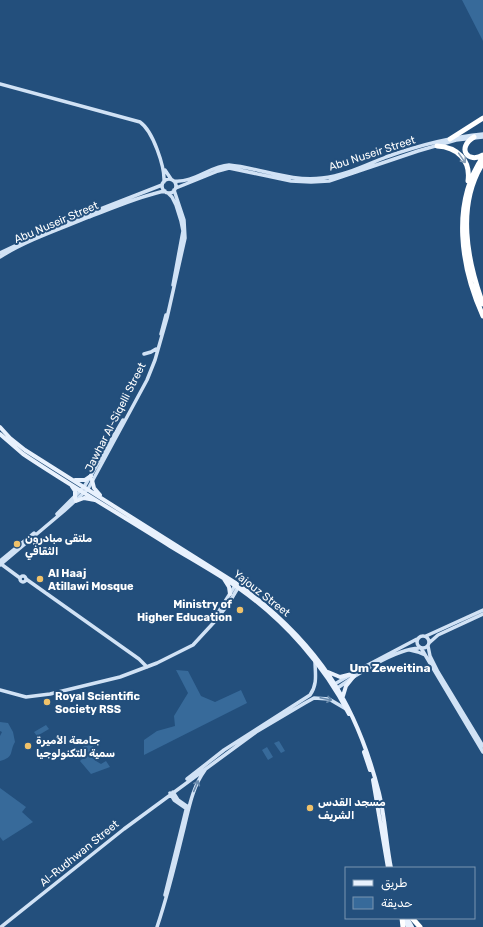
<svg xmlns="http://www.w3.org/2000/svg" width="483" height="927" font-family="Rubik,Cairo,sans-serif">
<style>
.green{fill:#376a9a}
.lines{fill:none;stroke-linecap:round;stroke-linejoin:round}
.secondary{stroke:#d1e2f5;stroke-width:3.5}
.primary{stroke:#e8f1fd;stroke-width:4}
.highway{stroke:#fff;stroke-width:5}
.oneway{stroke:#869eb7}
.oneway2{stroke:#698aac}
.poi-dot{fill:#f0c26a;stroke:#234f7c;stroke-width:1.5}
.labels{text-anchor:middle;stroke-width:4;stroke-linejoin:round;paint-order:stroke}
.street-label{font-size:11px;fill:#fff;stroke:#234f7c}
.poi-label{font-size:11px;font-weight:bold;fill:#fff;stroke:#234f7c;text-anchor:start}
.neighbourhood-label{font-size:12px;font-weight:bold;fill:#fff;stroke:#234f7c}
</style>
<rect width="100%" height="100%" fill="#234f7c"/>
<path class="green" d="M462,0H483V41Z
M176,670L188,671L201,696L215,702L241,690L247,703L144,755V740L157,731L175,726L174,716L188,693Z
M0,722L8,723L13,732L15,742C9,752 15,757 0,761V736L2,732L0,731Z
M46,725L49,729L37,736L34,732Z
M279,741L285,751L281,753L274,743Z
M89,743L99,752L96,761L101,764L106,761L110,767L91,774L80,761L82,759L76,751Z
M267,747L273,757L268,760L262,750Z
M0,788L26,807L22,812L33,822L3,841L0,837Z"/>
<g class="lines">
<path class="secondary" d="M0,84L140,122C153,131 165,167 164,182
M165,170L171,179
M162 186a7 7 0 1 1 14 0a7 7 0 1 1-14 0Z
M174,181C194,183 210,166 229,165C261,168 290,182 322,178C344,176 366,165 386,157C417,146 450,137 483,134
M176,188L218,171L229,168L291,181L311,182L329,181L418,151L456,140L483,137
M168,193L172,197L176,205L181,221L183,231L173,285
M0,253L57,226L162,185
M0,257C27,240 60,229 89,217C114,208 139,196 165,191
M161,334L166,315
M144,354L151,352L156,349
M57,514L84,487L123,420
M0,561L34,533
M1,564L20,578
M0,565L64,511L88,489L147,380L155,360L167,318L185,238L184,220L174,190
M20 579a3 3 0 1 1 6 0a3 3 0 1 1-6 0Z
M26,579L139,659L147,667
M214,619L236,584
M417 642a6 6 0 1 1 12 0a6 6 0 1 1-12 0Z
M426,636L483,610
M429,643L438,635L483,614
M428,646L430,656L438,672L483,746
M421,648L483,752
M410,650L418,652L425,655
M333,685L362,668L417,639
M336,689C355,675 396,649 419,648
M0,690L26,697L50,694L120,677L157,663L193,645L217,619L229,603L239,586
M187,779L224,750L310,695C318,684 315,673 315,661
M173,792L178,800L188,807
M170,793L174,800L187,809
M165,895L187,806
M1,927L124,829L256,732L305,703L314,698L329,699L346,709
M157,927C168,895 176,861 184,828C189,808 192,788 205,770"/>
<path class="primary" d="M0,427L10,438L25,450L242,587C317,643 356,702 379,793C385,817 386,843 391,868
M0,434L23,454C71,486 121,515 170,546C193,560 218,574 240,589C285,621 324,665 349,714
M75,480H85L91,476
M92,480L94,488L100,495
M71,485L75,491V498
M76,501L84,498L95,500
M224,579L229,587L230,594
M328,672L340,677L352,674
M343,696L346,686L354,676
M364,752L370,770
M373,780L388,868
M404,918L408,927
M407,918L412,927"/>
<path class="highway" d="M474,137C456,148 468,164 483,155
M450,139L483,118
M437,146C457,147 471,160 468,181
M483,157C451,204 461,267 483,316
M483,163C456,205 467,261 483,304
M402,918L403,927
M412,918L420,927"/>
</g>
<defs><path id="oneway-shaft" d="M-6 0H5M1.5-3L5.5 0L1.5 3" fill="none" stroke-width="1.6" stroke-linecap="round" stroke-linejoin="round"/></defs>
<use class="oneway" href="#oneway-shaft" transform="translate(462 158) rotate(55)"/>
<g class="oneway2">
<use href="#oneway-shaft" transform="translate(326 699) rotate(12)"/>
<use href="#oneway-shaft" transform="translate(196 786) rotate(-67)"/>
</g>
<g class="poi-dot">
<circle cx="17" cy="544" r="4"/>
<circle cx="40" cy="579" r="4"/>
<circle cx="240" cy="610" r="4"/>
<circle cx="47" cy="702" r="4"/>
<circle cx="28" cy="746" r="4"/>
<circle cx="310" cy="808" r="4"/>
</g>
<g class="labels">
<g class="street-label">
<text transform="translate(372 153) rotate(-18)" y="4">Abu Nuseir Street</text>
<text transform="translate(56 222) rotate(-23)" y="4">Abu Nuseir Street</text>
<text transform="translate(115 417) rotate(-63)" y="4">Jawhar Al-Siqelli Street</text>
<text transform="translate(262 593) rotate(38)" y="4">Yajouz Street</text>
<text transform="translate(79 853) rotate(-39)" y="4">Al-Rudhwan Street</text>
</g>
<g class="poi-label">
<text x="25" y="542">ملتقى مبادرون<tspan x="25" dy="13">الثقافي</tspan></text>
<text x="48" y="577">Al Haaj<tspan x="48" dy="13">Atillawi Mosque</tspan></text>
<text x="232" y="608" text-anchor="end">Ministry of<tspan x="232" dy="13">Higher Education</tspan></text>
<text x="55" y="700">Royal Scientific<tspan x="55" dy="13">Society RSS</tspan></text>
<text x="36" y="744">جامعة الأميرة<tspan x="36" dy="13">سمية للتكنولوجيا</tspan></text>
<text x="318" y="806">مسجد القدس<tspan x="318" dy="13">الشريف</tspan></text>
</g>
<g class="neighbourhood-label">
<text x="390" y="672">Um Zeweitina</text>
</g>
</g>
<rect x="345" y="867" width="130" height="52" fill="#234f7c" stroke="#7b95b0"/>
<rect x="353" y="880" width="20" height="6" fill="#e8f1fd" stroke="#7b95b0"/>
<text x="381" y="887" font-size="12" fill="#ffffff">طريق</text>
<rect x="353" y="897" width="20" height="12" fill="#376a9a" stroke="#7b95b0"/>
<text x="381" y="907" font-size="12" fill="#ffffff">حديقة</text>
</svg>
